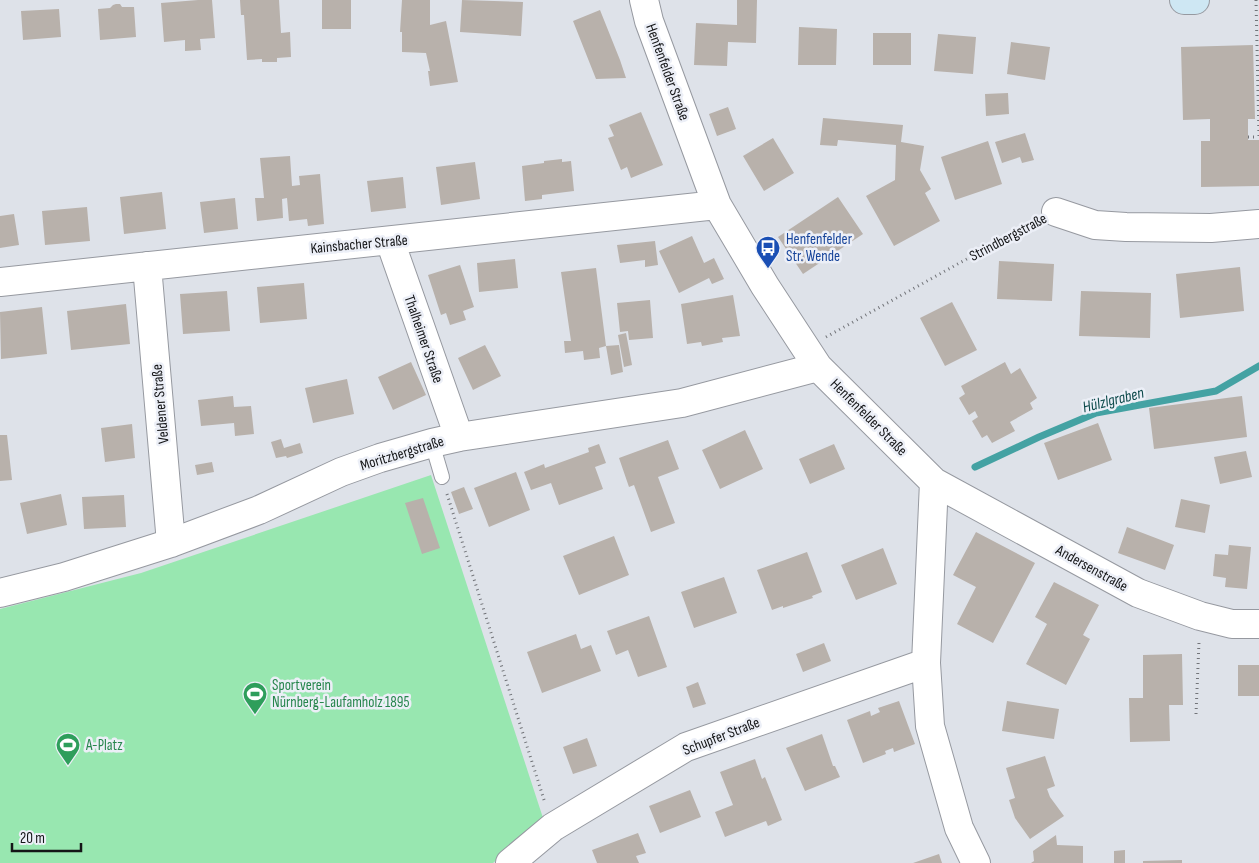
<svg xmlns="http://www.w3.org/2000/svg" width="1259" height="863" font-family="'Sofia Sans Condensed',sans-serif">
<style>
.green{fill:#98e7b0}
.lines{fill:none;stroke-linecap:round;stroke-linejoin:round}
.stream{stroke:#44a2a3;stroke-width:7}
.building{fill:#b8b1ab}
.lane-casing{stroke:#9699a0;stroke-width:16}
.street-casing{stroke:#9699a0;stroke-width:30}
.secondary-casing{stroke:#9699a0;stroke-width:30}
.path{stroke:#727479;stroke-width:3;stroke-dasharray:1 4;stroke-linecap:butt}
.lane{stroke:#fff;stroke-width:14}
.street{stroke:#fff;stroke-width:28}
.secondary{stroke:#cee7f3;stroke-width:28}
.labels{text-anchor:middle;stroke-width:5;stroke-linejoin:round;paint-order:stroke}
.street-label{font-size:15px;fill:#141517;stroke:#eceff7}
.transit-label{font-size:15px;fill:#164399;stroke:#eceff7;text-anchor:start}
.leisure-label{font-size:15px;fill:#27864d;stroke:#eceff7;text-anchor:start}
.water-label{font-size:16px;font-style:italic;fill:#0c494a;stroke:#eceff7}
</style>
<rect width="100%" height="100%" fill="#dee2e9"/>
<path class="green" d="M431,475L544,821L493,863H0V609L141,573Z"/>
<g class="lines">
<path class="stream" d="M975,467L1039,437L1096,413L1216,391L1259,366"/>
</g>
<path class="building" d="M198,0H212L215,38L200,39L201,50L185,51V40L164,42L161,3Z
M240,0H279L281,33L290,32L291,57L277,58V62H262V59L247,60L244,15H241Z
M322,0H351V29H322Z
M402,0H430V25L446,21L458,82L430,86L428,71H430L426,53L402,52V32H400Z
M462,0L523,2L521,36L460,32Z
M737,0H757L756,43L728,42L727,66L694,65L696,23L737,25Z
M116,4H120L122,7H134L136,37L100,40L98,9L110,8L113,5Z
M59,9L61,37L23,40L21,11Z
M600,10L620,60L626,78L596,79L573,21Z
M799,27L837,29L836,65H798Z
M873,33H911V65H873Z
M938,34L976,37L973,74L934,71Z
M1011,42L1050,47L1045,80L1007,74Z
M1253,45L1255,119H1248V140H1259V186L1201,187V141H1210V119L1183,120L1181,47Z
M1008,93L1009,114L986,116L985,94Z
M728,107L736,129L717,136L709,114Z
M641,112L663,165L631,178L627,167L621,170L608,138L614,136L609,125Z
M823,118L903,125L901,142L924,146L920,170L931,189L925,193L940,221L894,246L866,196L895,180L896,145L838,140L837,146L820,145Z
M1025,133L1034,160L1022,163L1020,157L1002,163L995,142Z
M773,138L794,173L764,191L743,156Z
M988,141L1002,184L955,200L941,157Z
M290,156L292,186L300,185L299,176L320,174L324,224L308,226L307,219L289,221L287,198L282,199L283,218L257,221L255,198H264L260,158Z
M562,159V162L571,161L574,191L542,195V199L525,201L522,166L544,163V161Z
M475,162L480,199L441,205L436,167Z
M403,177L406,208L371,212L367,181Z
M162,192L166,229L124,234L120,197Z
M838,197L863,234L803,274L778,237Z
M235,198L238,229L204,233L200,202Z
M87,207L90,241L45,245L42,211Z
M14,214L19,245L0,248V216Z
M692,236L704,263L714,258L724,279L712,284L709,278L679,293L659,251Z
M655,241L658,265L645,267V260L620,263L617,245Z
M515,259L518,288L479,292L477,263Z
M999,261L1054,264L1052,301L997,299Z
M460,265L474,307L463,311L466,320L450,325L446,313L441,315L428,275Z
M1240,267L1244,311L1180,318L1176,274Z
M596,268L606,346L619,345L623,372L611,375L606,346L599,348L600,358L584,360L583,351L565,353L564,341H571L561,272Z
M304,283L307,319L260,323L257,287Z
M227,291L230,331L183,334L180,294Z
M1081,291L1151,293L1150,338L1079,336Z
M733,295L740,336L722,338L723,342L702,346L701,342L687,344L681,304Z
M650,300L653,338L629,340L628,331L620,332L617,303Z
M952,302L977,350L945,366L920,318Z
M126,304L130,344L71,350L67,311Z
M42,307L47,354L1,359L0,312Z
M626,333L632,365L624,367L618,335Z
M485,345L501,376L473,390L458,358Z
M411,362L426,395L393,410L378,377Z
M1005,362L1011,374L1020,368L1037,398L1030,403L1033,409L1010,422L1015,431L992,443L987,435L982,438L972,421L978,417L975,411L969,415L959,398L965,394L961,386Z
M347,379L354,414L313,423L305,388Z
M233,396L234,407L251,406L254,434L235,436L234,423L201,426L198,400Z
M1242,396L1247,437L1154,449L1149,408Z
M1098,423L1112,460L1058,480L1044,443Z
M132,424L135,458L105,462L101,428Z
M745,430L763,469L720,489L702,450Z
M0,435H7L12,480L0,481Z
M281,439L284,448L300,443L303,453L287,458L286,456L276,458L271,442Z
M668,440L679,469L658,477L675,523L651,532L634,485L629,487L619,458Z
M599,444L606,463L595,467L603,489L559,505L551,483L531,490L524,472L544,464L545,468L589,452L588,448Z
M834,444L845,469L810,484L799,459Z
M1246,451L1252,477L1220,484L1214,457Z
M212,462L214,472L197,475L195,465Z
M516,472L530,510L489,527L474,488Z
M464,487L473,509L459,514L451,492Z
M61,494L67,525L27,534L20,503Z
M124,495L126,527L84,529L82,497Z
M423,498L440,548L422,554L405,503Z
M1181,499L1210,505L1205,533L1175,527Z
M1127,527L1174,545L1165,570L1118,553Z
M976,532L1035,563L993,643L957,624L976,587L953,575Z
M614,536L629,575L579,595L563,556Z
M1229,545L1251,547L1247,589L1225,587L1226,578L1213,576L1215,554L1228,555Z
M883,548L897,584L856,600L841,565Z
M807,552L822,592L812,596L813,598L783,608V606L772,610L757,570Z
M724,577L737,613L694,628L681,592Z
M1054,582L1099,605L1083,635L1090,639L1066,685L1026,664L1047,624L1035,617Z
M649,616L667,667L638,677L628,650L616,655L607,631Z
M576,634L581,649L591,645L601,671L542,693L527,652Z
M824,643L831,661L803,672L796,654Z
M1182,654L1183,705H1169L1170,741L1130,742L1129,698H1143V655Z
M1238,665H1259V696H1238Z
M698,682L706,704L693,708L686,687Z
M899,701L915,744L894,752L893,748L885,751L886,754L863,763L847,720L870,711L871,716L880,712L878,708Z
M1007,701L1059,709L1054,739L1002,731Z
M822,734L833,766H835L840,777L805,791L786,748Z
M587,738L597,766L573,774L563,747Z
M1045,756L1055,786L1047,789L1050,797L1064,816L1030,839L1015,818L1009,800L1015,798L1006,768Z
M755,759L762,779L765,777L782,820L768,826L766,821L725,837L715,812L733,805L720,772Z
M690,790L701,817L660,833L649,806Z
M638,833L646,853L636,856L639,863H597L592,850Z
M1056,835L1057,845L1083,846V863H1031L1034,861L1033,851Z
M1125,850V863H1114V851Z
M939,854L942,863H913Z
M1182,860V863H1143V861Z"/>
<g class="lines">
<defs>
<path id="lane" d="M432,443L442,477"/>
<path id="street" d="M644,0L649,21L717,205L765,286L818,367L934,482L1138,593L1200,616L1232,624H1259
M1056,212L1095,225L1126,227L1211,228L1259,224
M390,241L459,437
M147,266L171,543
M0,282L717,205
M934,482L926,663L930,726L959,828L976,863
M0,593L64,577L171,543L259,510L341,472L380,458L432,443L459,437L682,403L818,367
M510,863L553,827L686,747L926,663"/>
<path id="secondary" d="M1184,0H1195"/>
</defs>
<use href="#lane" class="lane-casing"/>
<use href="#street" class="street-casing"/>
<use href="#secondary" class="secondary-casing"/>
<path class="path" d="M1256,0L1259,137
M1248,137H1258
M826,337L992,245L1028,230L1036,224
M447,494L545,803
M1196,714L1199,642"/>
<use href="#lane" class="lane"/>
<use href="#street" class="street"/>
<use href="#secondary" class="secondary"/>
</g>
<defs>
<symbol id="bus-pin" viewBox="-11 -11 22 30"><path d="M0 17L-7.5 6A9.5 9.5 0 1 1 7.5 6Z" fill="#1a4fb4" stroke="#eceff7"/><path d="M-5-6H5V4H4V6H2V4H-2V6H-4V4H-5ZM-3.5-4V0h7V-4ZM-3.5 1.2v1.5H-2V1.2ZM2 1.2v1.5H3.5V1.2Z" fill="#fff"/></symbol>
<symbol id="stadium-pin" viewBox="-11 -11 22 30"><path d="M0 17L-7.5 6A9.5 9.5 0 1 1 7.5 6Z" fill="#2e9e5b" stroke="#eceff7"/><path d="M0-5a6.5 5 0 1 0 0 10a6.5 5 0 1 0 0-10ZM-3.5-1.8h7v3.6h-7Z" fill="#fff"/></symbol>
</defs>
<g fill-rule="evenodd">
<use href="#bus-pin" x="754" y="234" width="28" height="38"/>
<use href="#stadium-pin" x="241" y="680" width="28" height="38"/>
<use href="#stadium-pin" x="54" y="731" width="28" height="38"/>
</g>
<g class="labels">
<g class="street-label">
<text transform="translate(668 72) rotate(70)" y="5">Henfenfelder Straße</text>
<text transform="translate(1008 237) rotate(-28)" y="5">Strindbergstraße</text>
<text transform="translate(359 244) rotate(-5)" y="5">Kainsbacher Straße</text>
<text transform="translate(424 339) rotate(71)" y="5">Thalheimer Straße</text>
<text transform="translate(160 404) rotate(-95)" y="5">Veldener Straße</text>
<text transform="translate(869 417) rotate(45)" y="5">Henfenfelder Straße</text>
<text transform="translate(402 453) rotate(-17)" y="5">Moritzbergstraße</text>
<text transform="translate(1092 568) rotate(29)" y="5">Andersenstraße</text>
<text transform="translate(721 736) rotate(-21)" y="5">Schupfer Straße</text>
</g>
<g class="transit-label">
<text x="786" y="244">Henfenfelder<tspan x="786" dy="17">Str. Wende</tspan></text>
</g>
<g class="leisure-label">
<text x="272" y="690">Sportverein<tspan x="272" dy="17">Nürnberg-Laufamholz 1895</tspan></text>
<text x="86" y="750">A-Platz</text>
</g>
<g class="water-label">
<text transform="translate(1113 399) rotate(-14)" y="6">Hülzlgraben</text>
</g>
</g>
<path d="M12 843v8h69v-8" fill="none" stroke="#141517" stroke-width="2.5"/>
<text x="20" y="843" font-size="15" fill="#141517" stroke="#eceff7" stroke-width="4" paint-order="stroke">20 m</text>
</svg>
